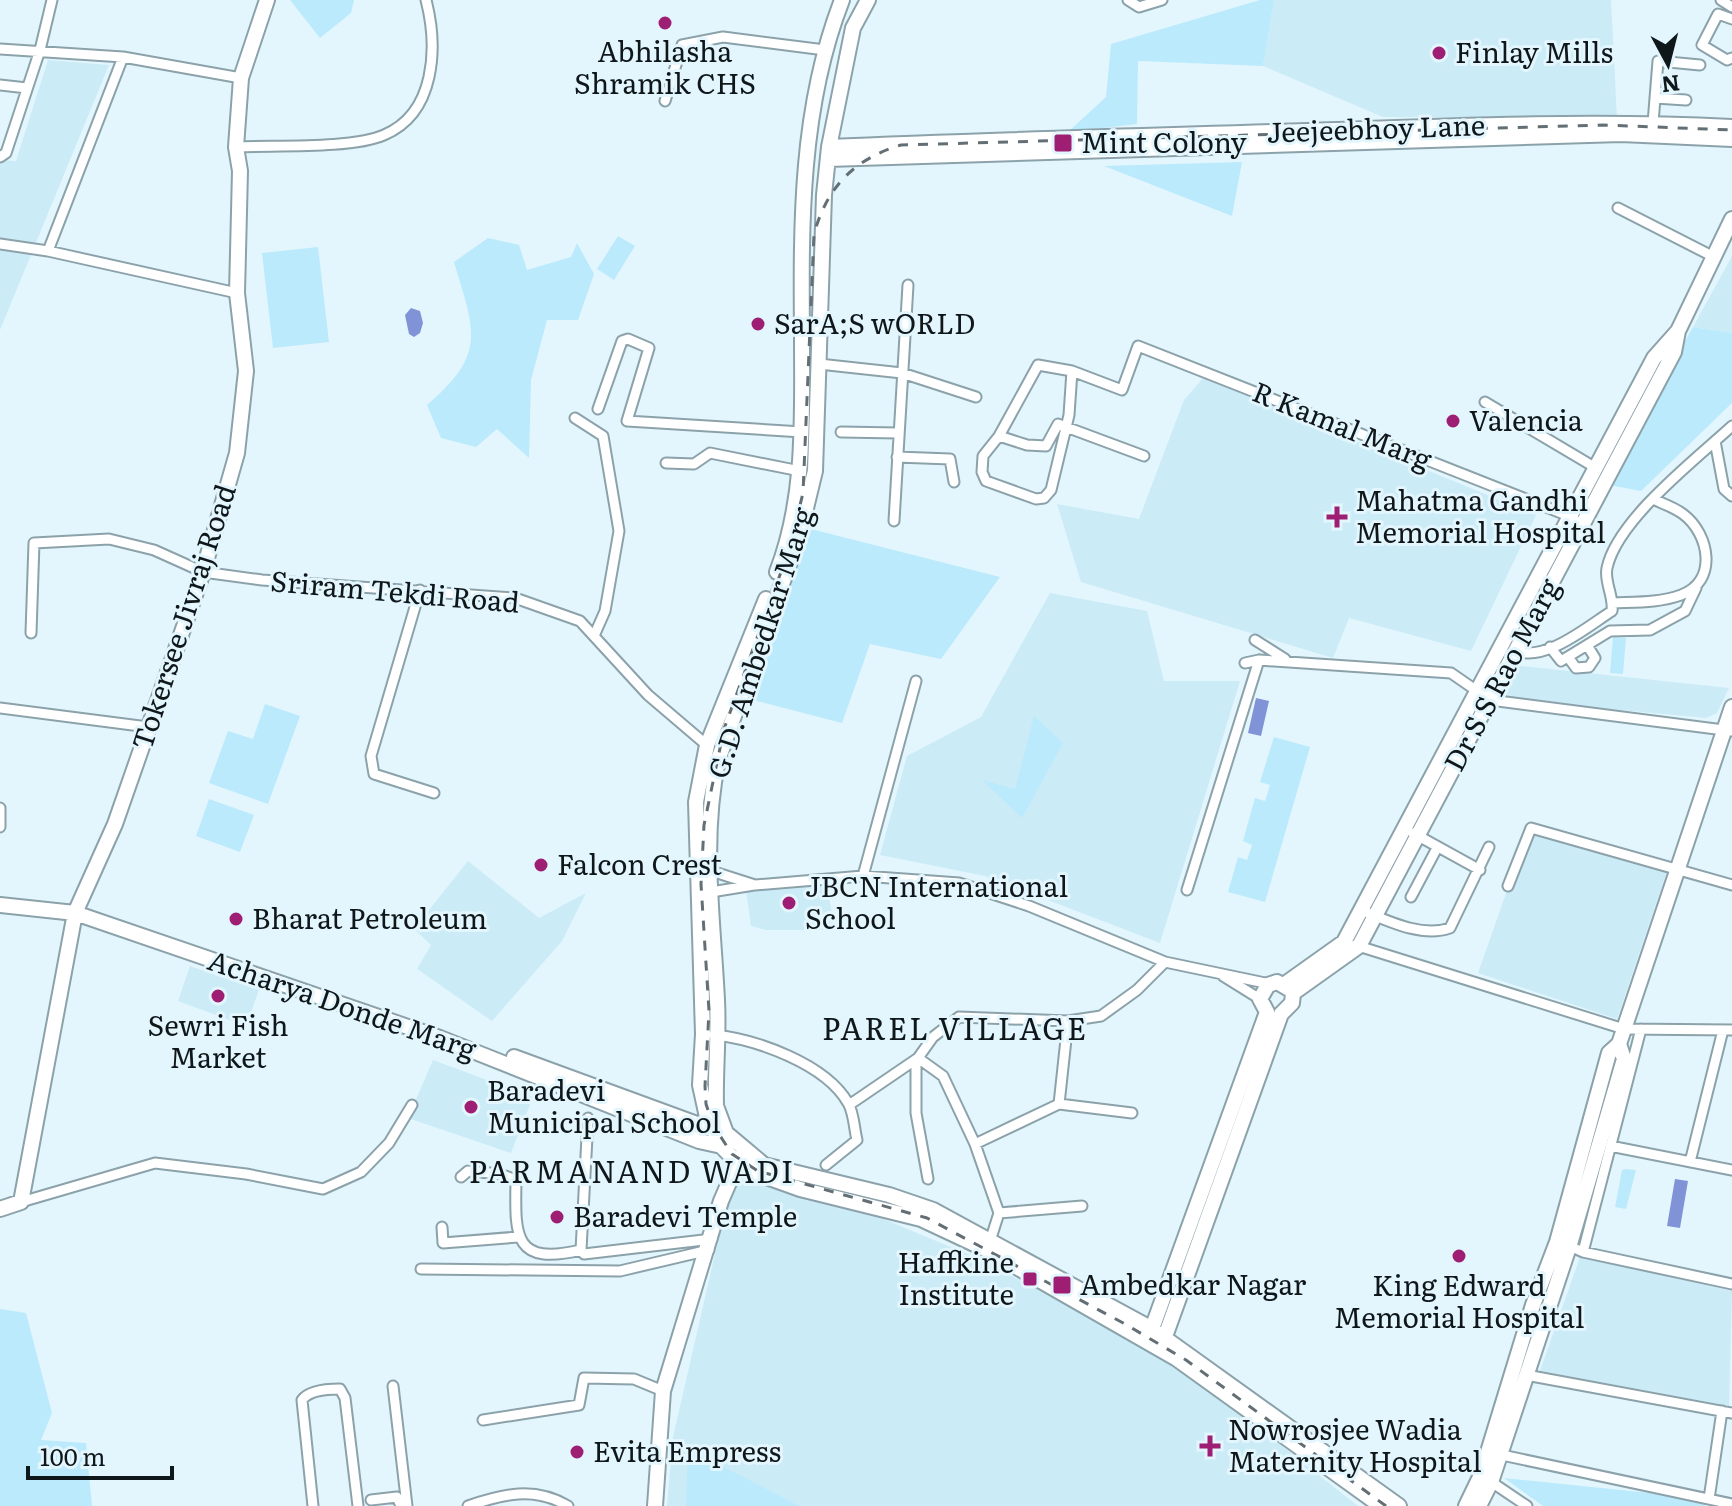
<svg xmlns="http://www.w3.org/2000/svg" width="1732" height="1506" font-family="Literata,serif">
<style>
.built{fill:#cbebf7}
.green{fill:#bbeafc}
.water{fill:#8193d7}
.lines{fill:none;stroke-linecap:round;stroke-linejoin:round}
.street-casing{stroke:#8ca2aa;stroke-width:13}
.secondary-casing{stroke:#8ca2aa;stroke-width:18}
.street{stroke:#fff;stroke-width:9}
.secondary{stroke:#fff;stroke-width:14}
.rail{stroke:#636f74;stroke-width:3;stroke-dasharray:10 10;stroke-linecap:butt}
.poi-dot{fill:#9d1e72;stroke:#e3f6fd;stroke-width:3}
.labels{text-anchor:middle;stroke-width:6;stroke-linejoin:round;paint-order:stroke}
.poi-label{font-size:28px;fill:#0f171a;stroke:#e3f6fd;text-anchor:start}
.street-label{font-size:28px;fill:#0f171a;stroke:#e3f6fd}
.neighbourhood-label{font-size:30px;letter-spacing:2px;fill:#0f171a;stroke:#e3f6fd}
</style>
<rect width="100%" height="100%" fill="#e3f6fd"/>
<path class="built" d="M1274,0H1611L1617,118L1383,117L1263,66Z
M48,60L109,65L0,330V160L16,161Z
M1732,256V333L1693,327Z
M1203,378L1536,515L1471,651L1349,618L1333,658L1081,582L1057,504L1139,519L1184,400Z
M1050,593L1147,611L1164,681H1240L1160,943L985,876L880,855L907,756L981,717Z
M1512,665L1729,688L1717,713L1706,718L1503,699L1499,690Z
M1530,825L1670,862L1617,1019L1478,973Z
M468,861L539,918L586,893L562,941L492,1021L417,969L431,945L414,929Z
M826,880L833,919L826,930H766L751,926L745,883Z
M190,966L259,990L246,1026L178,1001Z
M433,1060L533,1097L511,1153L408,1118Z
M737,1158L982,1260L1136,1343L1205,1385L1358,1506H667L673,1437Z
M1580,1257L1732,1291L1729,1406L1540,1371Z"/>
<path class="green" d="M290,0H354L351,13L320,38Z
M1260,0H1274L1263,66L1138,61L1137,124L1068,132L1106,97L1111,44Z
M1242,162L1232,216L1104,166Z
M618,236L635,246L614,280L597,269Z
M488,238L519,245L527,270L571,257L577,243L594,274L578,320H547L531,380L529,458L497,429L476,447L441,438L427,405C488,353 474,330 454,262Z
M318,247L329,342L273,348L262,253Z
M1693,327L1732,333V403L1641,491L1604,484Z
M807,528L1000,577L941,659L870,644L842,723L749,699Z
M1613,637L1626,638L1623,674L1610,673Z
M265,704L300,716L268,804L209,783L228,731L253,739Z
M1034,716L1063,743L1022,818L982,780L1015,789Z
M1274,737L1310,747L1265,902L1228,892L1238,857L1247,860L1252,845L1243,841L1255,798L1265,801L1270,785L1260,782Z
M209,799L254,815L240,852L196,836Z
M1626,1169L1636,1170L1626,1209L1615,1207L1622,1170Z
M0,1309L26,1313L52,1413L41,1440L86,1443L92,1506H0Z
M688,1449H689L799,1506H686Z
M1504,1478L1708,1499L1705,1506H1543Z"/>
<path class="water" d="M411,308L420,311L423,323L420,333L414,337L409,334L405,315Z
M1256,698L1269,701L1261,736L1248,733Z
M1675,1179L1688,1181L1680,1228L1667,1226Z"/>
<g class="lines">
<defs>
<path id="street" d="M1128,0L1139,7L1162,0
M1721,0L1732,7
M1732,19L1718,14L1702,45L1727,60L1732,58
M0,49L123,57L241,78
M0,85L27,88
M1655,98L1686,100
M665,101L682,45L723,37L825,50
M1653,123L1658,61L1700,65
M236,147C273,145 352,149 384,135C436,113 438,47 426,0
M0,157L6,153L40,50L52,0
M1618,208L1714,257
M0,244L48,251L237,293
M48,251L123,57
M819,364L902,373L976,397
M1072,371L1038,365L999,436L983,456L982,472L986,481L1036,499L1044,498L1051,490L1069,415L1072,371L1122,390L1138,346L1574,518
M1485,402L1596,468
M598,409L622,341L628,339L649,348L627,421L802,432
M575,418L603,436L619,531L605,611L594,636
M841,432L898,433
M999,436L1027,445L1046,446L1058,424L1144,456
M1715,441L1724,489L1732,496
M897,457L950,459L954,482
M666,463L694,464L710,453L800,471
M894,521L908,285
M420,590L371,756L374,774L434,793
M1613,603C1636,602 1659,603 1681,595C1718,582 1710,534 1683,514C1675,508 1664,504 1655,500
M31,633L34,543L109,539L154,550L203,572L262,580L515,598L580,621L648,695L709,747
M1255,640L1285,659
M1550,647L1561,661L1610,631L1650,630L1685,611L1696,588
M1514,650C1544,664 1588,626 1612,611C1614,596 1604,582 1607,568C1617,520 1696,459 1732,426
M1568,657L1576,668L1589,667L1595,658L1587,645
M1245,663L1259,660L1451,673L1490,700L1732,731
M0,708L148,727
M0,808V827
M1413,833L1480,870
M708,870L755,885L863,876L959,883L1029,906L1165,962L1270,984
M863,876L916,681
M1508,886L1531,828L1732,885
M1187,890L1259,660
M705,893L754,885
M1411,897L1437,848
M1361,910C1388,921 1422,938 1450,928L1489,847
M1355,945L1624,1029L1732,1030
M1223,976L1260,999
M714,1035C756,1039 826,1064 848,1103C854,1113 854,1128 857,1140L826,1165
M918,1058L943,1076L975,1144L999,1213L991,1238
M916,1060V1113L928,1179
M1059,1104L1132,1113
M849,1105L918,1058L933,1037L959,1017L1068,1021L1101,1016L1137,990L1165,962
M588,1118L581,1250L584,1254L712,1239
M975,1144L1059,1104L1068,1021
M1610,1146L1732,1170
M1690,1162L1723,1030
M461,1177L468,1171L500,1174L516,1180C515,1236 513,1266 581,1250
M21,1202L155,1163L246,1174L323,1189L361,1172L389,1143L412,1105
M999,1213L1082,1206
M442,1227L443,1243L518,1237
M1565,1244L1583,1252L1732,1284
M1583,1252L1641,1029
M421,1269L620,1271L709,1250
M1526,1375L1732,1413
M393,1386L407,1506
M483,1420L579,1405L584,1378L634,1379L663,1391
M1497,1454L1732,1504
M1487,1479L1527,1506
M1709,1499L1722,1411
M371,1500L397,1497L401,1506
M313,1506L302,1400C309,1390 328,1389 340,1389L345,1398L358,1506
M468,1506C503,1494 534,1486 568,1506"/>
<path id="secondary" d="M868,0L853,28L829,147L824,195L815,471L799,537L718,760C701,840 713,919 717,1000C719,1035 715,1071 716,1106L726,1133L764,1165L889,1195L933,1210L1152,1329L1399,1506
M829,147C989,140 1148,136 1308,131C1449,126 1591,120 1732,127
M828,159L1621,134L1732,139
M777,572C806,497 802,417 802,337C801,223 800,108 842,0
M766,599L707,745L696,802L703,1034L700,1085L707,1117L722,1147L736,1161L761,1175L800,1189L921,1219L985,1249L1177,1359L1381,1506
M0,905L75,913L440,1038L699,1141L726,1147
M1285,984L1344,942L1654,358L1678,331L1732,219
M1293,993L1359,946L1674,352L1678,331
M1267,1012L1260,999L1268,985L1277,982L1289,989
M514,1057L716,1131
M0,1209L21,1202L75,913L115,824L203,572L237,453L246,371L237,293L240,171L236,147L241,78L267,0
M1149,1337L1267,1012
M1162,1345L1281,1014L1292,1003L1293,993
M655,1506L663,1391L721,1201L740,1157
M1466,1506L1481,1475L1533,1305L1557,1242L1609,1053L1619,1044L1732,707
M1479,1506L1491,1482L1570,1244L1624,1059L1619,1044"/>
</defs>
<use href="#street" class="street-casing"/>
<use href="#secondary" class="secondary-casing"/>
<use href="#street" class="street"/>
<use href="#secondary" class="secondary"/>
<path class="rail" d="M1386,1506L1186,1360L1125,1324L927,1218L758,1171L732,1154L713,1125L706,1104L705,1086L709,1011L701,884L704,825L724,729L789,550L803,493L814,234C827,187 854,159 901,145L1603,125L1732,130"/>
</g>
<g class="poi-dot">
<circle cx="665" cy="23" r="8"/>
<circle cx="1439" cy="53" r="8"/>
<rect x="1053" y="133" width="20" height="20" rx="4"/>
<circle cx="758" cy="324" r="8"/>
<circle cx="1453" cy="421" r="8"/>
<path d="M1333 505h8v8h8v8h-8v8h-8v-8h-8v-8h8z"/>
<circle cx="541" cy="865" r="8"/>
<circle cx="789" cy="903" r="8"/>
<circle cx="236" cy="919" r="8"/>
<circle cx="218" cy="996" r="8"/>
<circle cx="471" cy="1107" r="8"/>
<circle cx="557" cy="1217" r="8"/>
<circle cx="1459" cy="1256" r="8"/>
<rect x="1022" y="1271" width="16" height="16" rx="4"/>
<rect x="1052" y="1275" width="20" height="20" rx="4"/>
<path d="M1206 1434h8v8h8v8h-8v8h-8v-8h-8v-8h8z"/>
<circle cx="577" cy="1452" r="8"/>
</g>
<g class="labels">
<g class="poi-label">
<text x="665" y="62" text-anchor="middle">Abhilasha<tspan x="665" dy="32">Shramik CHS</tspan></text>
<text x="1455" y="63">Finlay Mills</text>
<text x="1081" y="153">Mint Colony</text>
<text x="774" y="334">SarA;S wORLD</text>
<text x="1469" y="431">Valencia</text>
<text x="1355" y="511">Mahatma Gandhi<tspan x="1355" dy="32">Memorial Hospital</tspan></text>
<text x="557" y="875">Falcon Crest</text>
<text x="805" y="897">JBCN International<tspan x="805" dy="32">School</tspan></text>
<text x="252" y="929">Bharat Petroleum</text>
<text x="218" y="1036" text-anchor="middle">Sewri Fish<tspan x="218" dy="32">Market</tspan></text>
<text x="487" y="1101">Baradevi<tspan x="487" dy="32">Municipal School</tspan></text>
<text x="573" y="1227">Baradevi Temple</text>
<text x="1014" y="1273" text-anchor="end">Haffkine<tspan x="1014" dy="32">Institute</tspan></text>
<text x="1080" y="1295">Ambedkar Nagar</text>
<text x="1459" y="1296" text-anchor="middle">King Edward<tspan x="1459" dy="32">Memorial Hospital</tspan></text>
<text x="1228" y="1440">Nowrosjee Wadia<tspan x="1228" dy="32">Maternity Hospital</tspan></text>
<text x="593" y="1462">Evita Empress</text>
</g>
<g class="street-label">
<text transform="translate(1376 129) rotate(-2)" y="10">Jeejeebhoy Lane</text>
<text transform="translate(1342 426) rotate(22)" y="10">R Kamal Marg</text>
<text transform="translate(395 592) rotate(5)" y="10">Sriram Tekdi Road</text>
<text transform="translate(184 617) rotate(-72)" y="10">Tokersee Jivraj Road</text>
<text transform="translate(761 643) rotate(-72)" y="10">G.D. Ambedkar Marg</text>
<text transform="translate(1502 675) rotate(-62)" y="10">Dr S S Rao Marg</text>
<text transform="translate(342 1005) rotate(19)" y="10">Acharya Donde Marg</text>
</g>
<g class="neighbourhood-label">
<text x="955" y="1040">PAREL VILLAGE</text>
<text x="632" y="1183">PARMANAND WADI</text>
</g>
</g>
<g transform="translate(1668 64) rotate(173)" stroke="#e3f6fd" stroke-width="6" paint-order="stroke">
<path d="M0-6L14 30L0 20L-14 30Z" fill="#0f171a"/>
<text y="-12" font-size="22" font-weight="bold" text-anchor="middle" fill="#0f171a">N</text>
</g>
<path d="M28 1466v12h144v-12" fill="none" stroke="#0f171a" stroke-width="4"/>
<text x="40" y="1466" font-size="24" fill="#0f171a" stroke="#e3f6fd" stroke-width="6" paint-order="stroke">100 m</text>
</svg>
